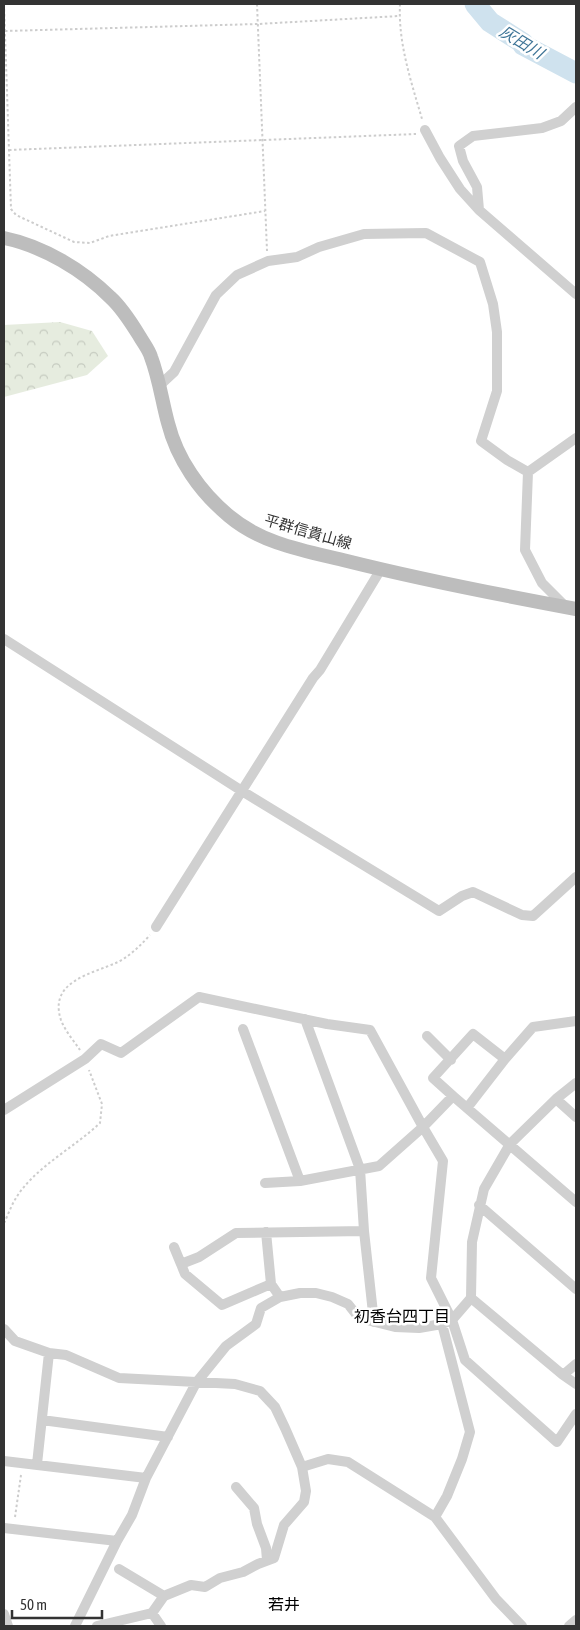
<svg xmlns="http://www.w3.org/2000/svg" width="580" height="1630" font-family="'Asap Condensed','Noto Sans JP',sans-serif">
<style>
.forest{fill:url(#forest-crowns)}
.lines{fill:none;stroke-linecap:round;stroke-linejoin:round}
.river{stroke:#cfe2ee;stroke-width:21}
.path{stroke:#cdcdcd;stroke-width:2;stroke-dasharray:2.5 2.5;stroke-linecap:butt}
.street{stroke:#d0d0d0;stroke-width:10}
.secondary{stroke:#bdbdbd;stroke-width:14}
.labels{text-anchor:middle;stroke-width:5;stroke-linejoin:round;paint-order:stroke}
.street-label{font-size:15px;fill:#333;stroke:#fff}
.water-label{font-size:16px;font-style:italic;fill:#3f7597;stroke:#fff}
.neighbourhood-label{font-size:16px;fill:#000;stroke:#fff}
</style>
<defs>
<pattern id="forest-crowns" width="20" height="18" patternUnits="userSpaceOnUse" patternTransform="scale(1.25)"><rect width="20" height="18" fill="#e6ecdf"/><path d="M2 6a3 3 0 1 1 6 0M12 15a3 3 0 1 1 6 0" fill="none" stroke="#c6cbc0"/></pattern>
</defs>
<rect width="100%" height="100%" fill="#fff"/>
<path class="forest" d="M60,322L92,331L108,356L87,375L4,397V325Z"/>
<g class="lines">
<path class="river" d="M475,4L490,22L523,43V45L576,73"/>
<path class="path" d="M4,4L11,209L16,215L74,242L90,243L109,236L265,211
M257,4L267,251
M400,4C398,43 411,81 422,119
M5,31L258,24L399,16
M9,150L416,134
M80,1050C74,1041 65,1031 61,1020C48,981 92,974 118,962C131,955 140,946 150,935
M4,1223C8,1215 11,1206 16,1198C34,1168 75,1147 100,1123L102,1104L89,1070
M15,1517L21,1475"/>
<path class="street" d="M425,130L440,158L460,189L479,210L576,294
M479,210L477,187L463,161L459,146L473,136L542,128L561,121L576,107
M160,385L174,372L216,295L237,275L268,261L297,257L319,247L364,234L426,233L480,262L493,304L497,332V391L481,441L507,460L528,472
M528,472L525,550L542,583L566,607
M528,472L576,438
M4,639L242,791L439,911L462,896L473,892L522,915L533,916L576,877
M156,927L313,678L320,670L381,569
M305,1019L360,1169L364,1231L374,1322
M243,1029L300,1181
M427,1036L451,1060
M453,1096L433,1078L473,1034L505,1059
M556,1099L576,1117
M467,1108L505,1059L533,1027L576,1021
M4,1110L85,1059L101,1044L121,1053L199,997L327,1024L370,1030L423,1127L443,1161L431,1278L452,1320L465,1360L557,1442L576,1414
M265,1183L300,1181L379,1166L423,1127L453,1096L576,1202
M479,1205L576,1289
M266,1232L271,1284L280,1297
M174,1247L181,1264
M271,1284L222,1305L185,1274L181,1264L199,1257L236,1233L364,1231
M471,1298L563,1375L576,1364
M4,1329L15,1341L49,1353L66,1355L119,1378L235,1384L260,1391L275,1407L285,1428L302,1467L306,1491L304,1502L284,1525L274,1558L258,1564L243,1572L220,1578L205,1587L191,1585L164,1596L152,1613L97,1626
M563,1375L576,1384
M42,1420L168,1437
M4,1461L146,1478
M37,1464L49,1353
M302,1467L328,1459L348,1462L435,1517L496,1599L522,1626
M236,1487L254,1508L257,1524L266,1548L267,1560
M435,1517L447,1496L462,1459L470,1432L442,1324
M4,1528L117,1541
M119,1569L164,1596
M152,1613L161,1626
M4,1614L8,1626
M75,1626L117,1541L132,1515L146,1478L196,1383L226,1346L256,1324L261,1308L280,1297L300,1293H316L332,1297L348,1304L359,1318L395,1327L419,1328L442,1324L452,1320L471,1298L472,1242L484,1189L510,1144L556,1099L576,1083
M569,1626L576,1620"/>
<path class="secondary" d="M4,238C43,246 83,270 111,298C123,309 132,324 140,337C144,344 149,350 151,357C159,378 162,401 168,423C177,459 200,492 229,516C262,544 306,551 347,561C423,580 500,595 576,609"/>
</g>
<g class="labels">
<g class="street-label">
<text transform="translate(308 532) rotate(16)" y="5">平群信貴山線</text>
</g>
<g class="water-label">
<text transform="translate(522 42) rotate(31)" y="6">灰田川</text>
</g>
<g class="neighbourhood-label">
<text x="402" y="1322">初香台四丁目</text>
<text x="284" y="1610">若井</text>
</g>
</g>
<rect width="580" height="1630" fill="none" stroke="#333333" stroke-width="10"/>
<path d="M12 1610v8h90v-8" fill="none" stroke="#333333" stroke-width="2.5"/>
<text x="20" y="1610" font-size="15" fill="#333333" stroke="#ffffff" stroke-width="4" paint-order="stroke">50 m</text>
</svg>
